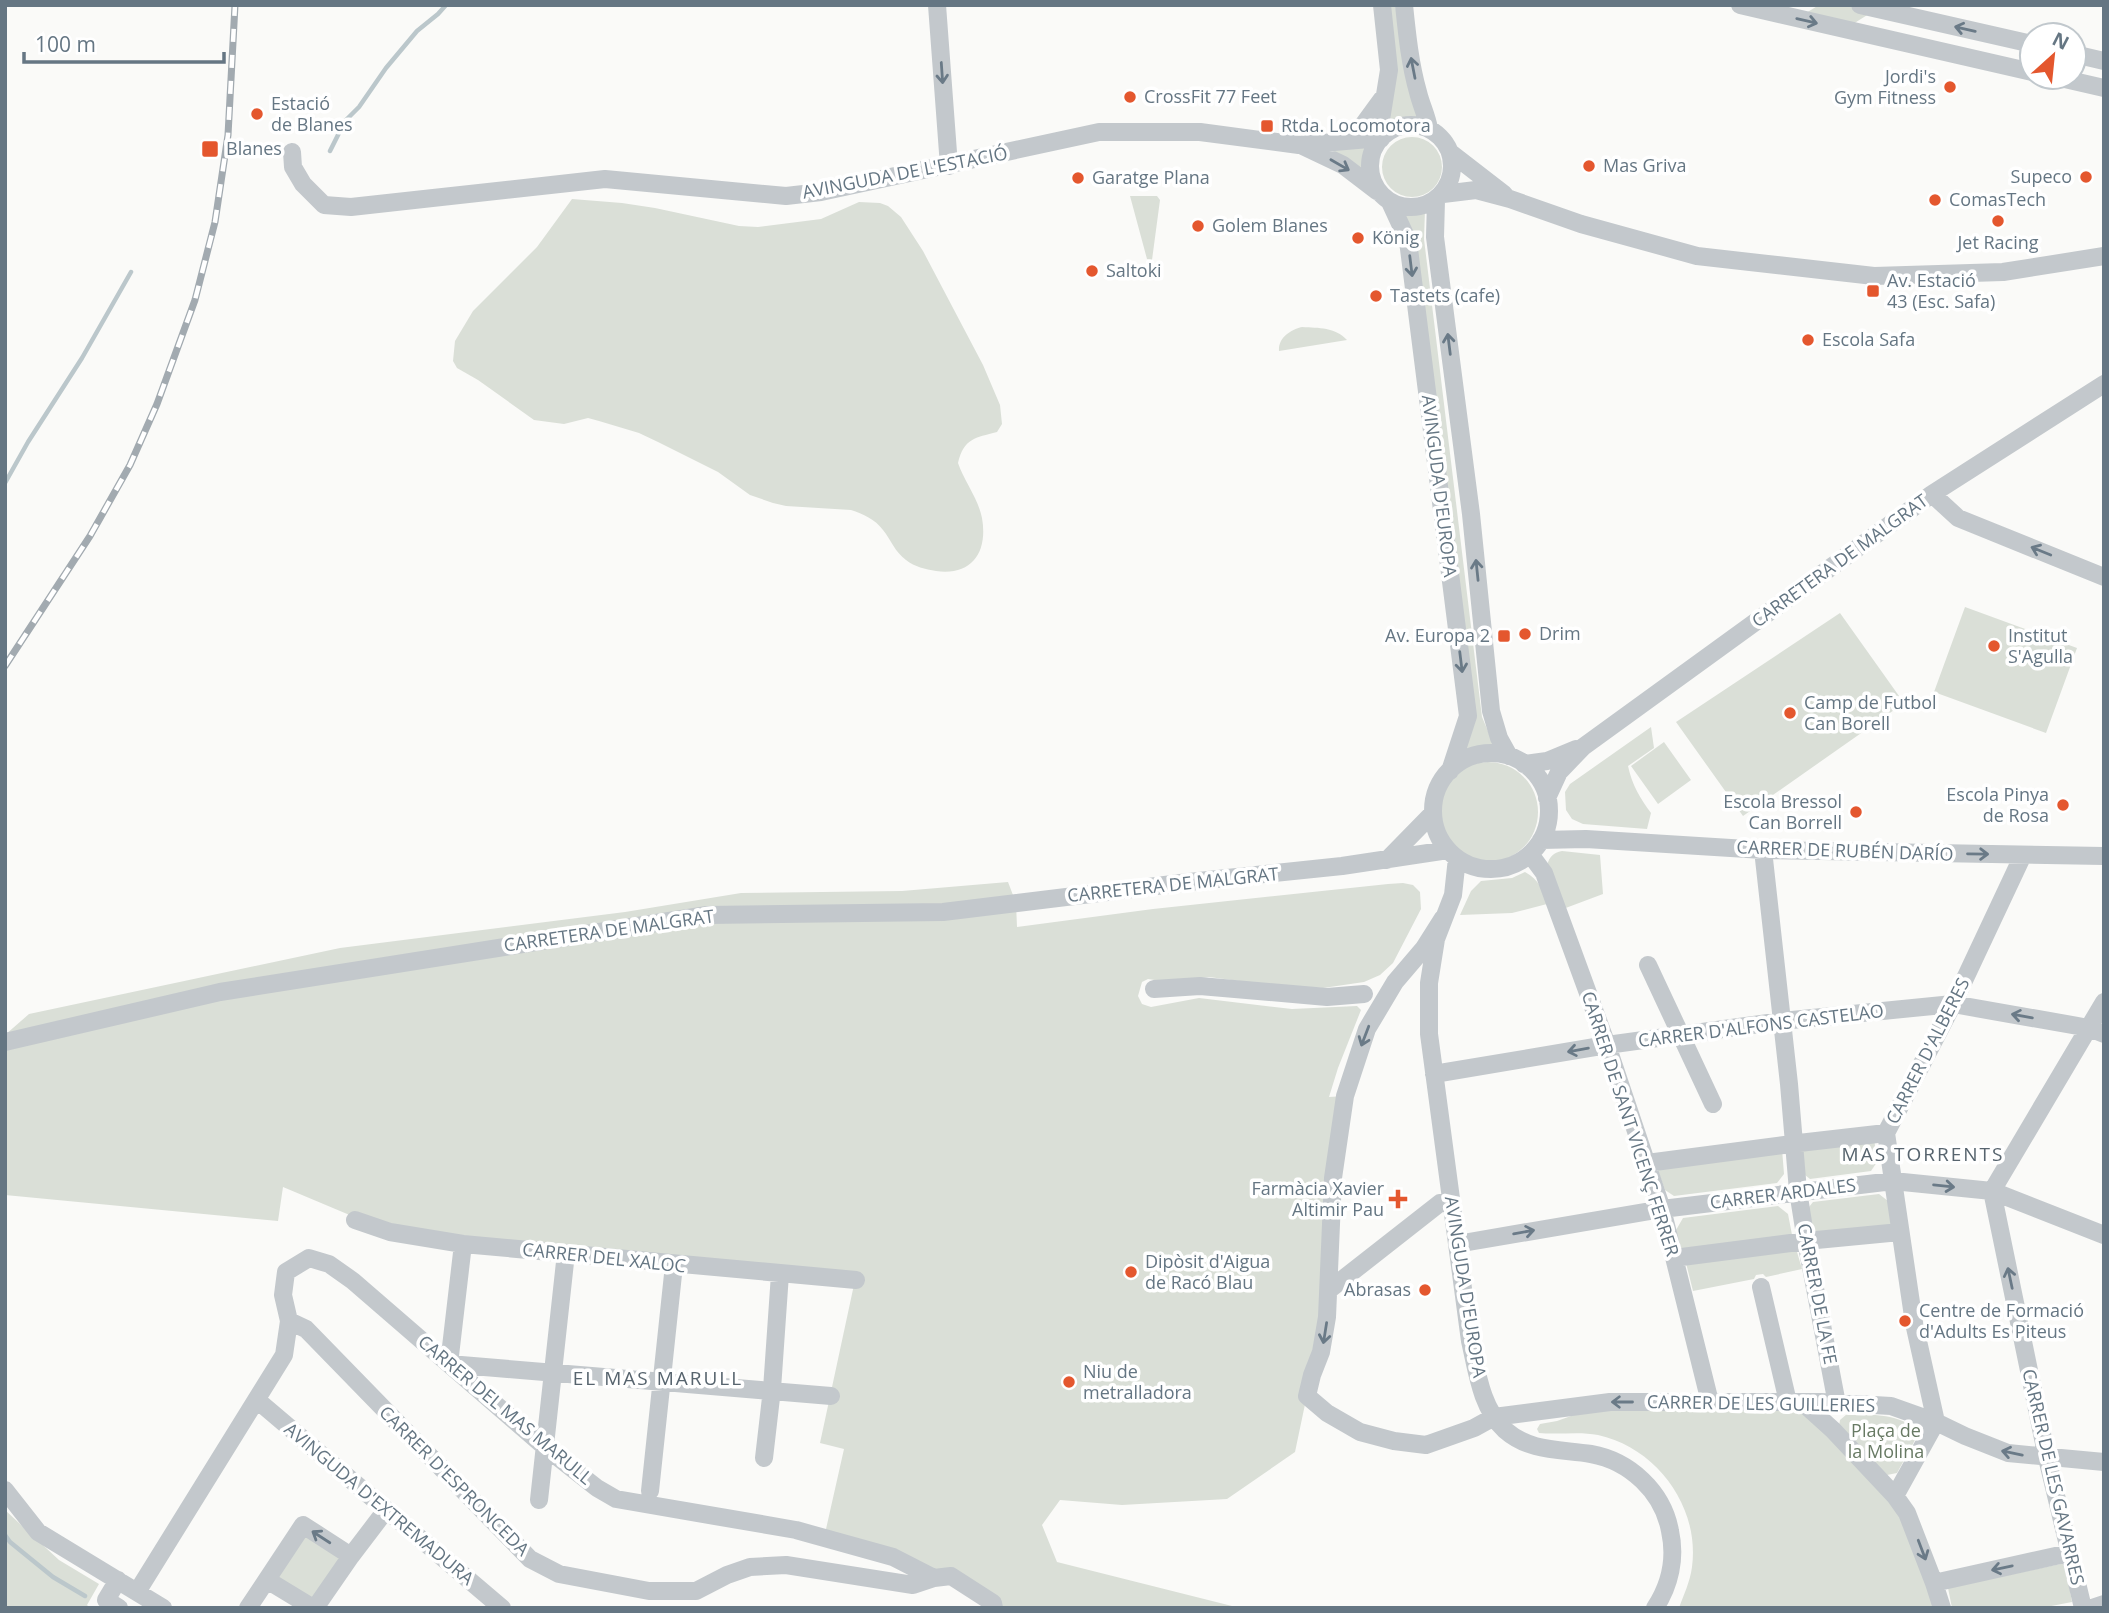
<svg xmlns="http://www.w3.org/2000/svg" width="2109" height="1613" font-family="'Open Sans',sans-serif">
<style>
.green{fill:#dadfd7}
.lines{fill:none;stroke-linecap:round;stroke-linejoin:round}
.stream{stroke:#bbc7cb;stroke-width:4.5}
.minor{stroke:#c3c8cc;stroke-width:18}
.rail-casing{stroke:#a2aab0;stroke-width:7}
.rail{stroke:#fff;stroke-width:4.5;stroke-dasharray:13;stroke-linecap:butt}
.oneway{stroke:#6a7a87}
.poi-dot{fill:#e4572e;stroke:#fff;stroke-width:2.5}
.labels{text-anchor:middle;stroke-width:7;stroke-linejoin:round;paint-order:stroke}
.poi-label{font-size:18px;fill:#657683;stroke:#fff;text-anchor:start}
.street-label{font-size:18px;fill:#657683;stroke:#fff}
.park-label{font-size:18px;fill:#687a64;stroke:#fff}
.neighbourhood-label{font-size:19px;letter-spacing:2px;fill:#57646e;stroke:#fff}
</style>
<rect width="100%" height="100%" fill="#fafaf8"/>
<path class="green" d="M1386,5H1395L1418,120C1410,125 1398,123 1387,129Z
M1819,5H1842L1872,12L1853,24L1806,13Z
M1382 167a30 30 0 1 1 60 0a30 30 0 1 1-60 0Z
M1356,146L1371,148L1366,173L1328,148Z
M1130,196H1157L1160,200L1152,260L1147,259Z
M572,199L622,203L655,208L739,226L758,227L821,219L859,202L880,203L888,206L901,217L923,251L983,365L1000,405L1002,424L997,432C975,438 964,438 958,463C964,481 978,498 982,518C988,552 972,576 936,571C925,569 915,567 906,560C895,552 891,540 883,530C875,519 863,514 851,510L786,506L773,503L750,495L718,472L658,442L639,433L599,421L588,418L564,424L534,420L478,380L457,368L453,361L455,341L473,311L537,247Z
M1402,210H1425L1424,239L1482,717L1493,743L1491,747L1464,751L1467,735Z
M1302,327C1319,328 1335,327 1347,340L1279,351C1278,338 1290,330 1302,327Z
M1965,607L2077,648L2046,733L1934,692Z
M1840,613L1904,703L1743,816L1676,722Z
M1651,727L1654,748L1628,766C1632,785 1640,798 1651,813L1647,829L1583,824L1572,819L1566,810L1565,792L1570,784Z
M1664,742L1691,780L1658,804L1631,766Z
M1438 812a50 50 0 1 1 100 0a50 50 0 1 1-100 0Z
M1562,851L1600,855L1603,894L1563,909L1547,865C1550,856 1553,853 1562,851Z
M1525,872C1539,880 1543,889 1547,904L1512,913L1460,915L1471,891L1481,881L1512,878Z
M1008,882L1016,903L1017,927L1153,909L1388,884L1403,883L1413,885L1420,892L1421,909L1393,963L1380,975L1364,982L1323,988L1270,985L1209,977L1168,982L1148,979L1142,982L1138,996L1142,1004L1151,1007L1199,998L1292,1009L1357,1006L1361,1010L1338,1068L1329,1097L1345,1096L1329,1290L1295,1452L1227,1499L1122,1505L1060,1500L1042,1525L1057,1562L1232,1606L1386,1608H994L951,1576L824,1538L844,1449L820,1443L855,1280L390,1232L283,1187L278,1221L5,1195V1035L29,1014L340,948L625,912L741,893L902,891Z
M1874,1138L1877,1162L1871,1171L1810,1179L1800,1171L1799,1147Z
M1782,1149L1784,1174L1777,1183L1674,1196L1665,1190L1655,1162Z
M1879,1194L1888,1201L1893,1228L1810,1237L1805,1212L1813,1202Z
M1778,1206L1788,1214L1793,1240L1683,1254L1676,1230L1683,1218Z
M1795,1245L1802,1269L1766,1277L1763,1274L1756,1275L1754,1279L1693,1291L1685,1259Z
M1610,1402L1802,1403L1895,1496L1942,1608H1679C1684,1594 1690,1582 1692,1567C1700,1507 1657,1448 1598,1435C1579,1431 1559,1435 1539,1433L1537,1429L1540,1424L1557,1421Z
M1847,1414C1871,1415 1893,1413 1914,1427L1915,1440L1897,1473L1887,1475L1839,1426L1840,1420Z
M5,1510L59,1560L99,1584L87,1605L90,1608H5Z
M306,1527L351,1556L317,1608L267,1580Z
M2065,1563L2072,1602L2041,1608H1952L1948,1588Z"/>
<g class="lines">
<path class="stream" d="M330,151L345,121L359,107L386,68L417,31L438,14L446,5
M5,483L28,442L82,358L131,272
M5,1535L10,1542L53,1577L85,1596"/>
<path class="minor" d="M937,5L949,166
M1404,5C1407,34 1410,64 1418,92C1421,105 1427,116 1429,129
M1740,5L2032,72
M1860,5L2032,44
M2074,54L2104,61
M2056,77L2104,88
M1370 166a41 41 0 1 1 82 0a41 41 0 1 1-82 0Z
M1340,139L1363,125L1382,99
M1381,139L1379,132L1389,70L1382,5
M1303,146L1343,165L1377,191
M292,152L293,167L303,184L324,205L351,207L605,179L786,196L821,192L1099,132H1200L1299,145L1369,139L1377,143
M1451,153L1504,194
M1443,194L1476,190L1510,199L1581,224L1697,256L1874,276L2003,272L2104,256
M1436,200L1435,237L1471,514L1491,711L1499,738L1509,756
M1390,202L1408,241L1468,716L1450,771
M1932,494L1958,518L2104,577
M1433 811a58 58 0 1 1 116 0a58 58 0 1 1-116 0Z
M1524,764L1547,761L1576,749
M1547,798L1559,772L1583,747L1932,494L2104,384
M1541,840L1586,839L1763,850L2104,856
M1763,850L1789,1084L1798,1191L1806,1241L1837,1404
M1530,854L1544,873L1607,1045L1662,1209L1710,1402
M1457,858L1453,895L1436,939L1429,983V1034L1470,1341C1477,1371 1481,1408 1505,1430C1530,1452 1560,1449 1591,1454C1630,1461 1663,1492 1670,1531C1676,1558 1670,1585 1655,1608
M1387,860L1433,813
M1443,918L1424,948L1395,982L1367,1029L1345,1096L1333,1178L1327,1317L1321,1352L1312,1375L1307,1396L1327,1413L1360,1432L1394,1441L1426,1445L1474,1428L1494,1417L1610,1402H1821L1891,1406L1936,1422L1965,1436L2008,1453L2104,1462
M1648,965L1713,1104
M1154,989L1200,986L1327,997L1364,994
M5,1042L220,992L707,915L943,912L1189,882L1342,866L1448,850
M1434,1074L1607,1045L1782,1021L1953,1004L2089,1028L2104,1034
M1647,1163L1799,1143L1886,1133
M355,1220L390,1232L463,1244L856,1280
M463,1244L449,1364L831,1396
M1457,1244L1662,1209L1893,1181L1992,1191L2104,1235
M1674,1258L1806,1241L1900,1232
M1761,1287L1788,1402
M1329,1290L1440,1203L1451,1202
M289,1321L306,1329L530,1559L559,1574L649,1591H696L727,1575L750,1567L786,1565L913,1585L934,1578
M257,1400L502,1608
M1802,1402L1833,1430L1895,1496L1907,1513L1934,1583L1942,1608
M764,1458L772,1389L780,1274
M5,1490L38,1532L163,1608
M650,1491L674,1265
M1895,1496L1936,1422L1914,1323L1886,1133L1953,1004L2023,855
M539,1500L566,1253
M118,1580L106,1600L119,1608
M267,1580L313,1608
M1934,1583L2069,1553
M137,1592L284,1355L289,1321L283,1295L286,1272L309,1258L329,1264L353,1281L546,1448L597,1488L616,1499L796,1530L893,1557L934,1578L951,1576L993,1603L994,1608
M248,1608L303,1525L351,1556L386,1510
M315,1608L351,1556
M2083,1608L2047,1458L1992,1191L2104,1002
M2092,1608L2104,1604"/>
<defs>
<path id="rail" d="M5,666L90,536L130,465L157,404L195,300L215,222L228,135L235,5"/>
</defs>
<use href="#rail" class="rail-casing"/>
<use href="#rail" class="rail"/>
</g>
<defs><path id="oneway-shaft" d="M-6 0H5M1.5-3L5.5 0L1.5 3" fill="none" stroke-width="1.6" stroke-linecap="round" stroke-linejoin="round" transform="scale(1.75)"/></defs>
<g class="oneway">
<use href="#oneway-shaft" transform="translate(1807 21) rotate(13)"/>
<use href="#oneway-shaft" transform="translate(1965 29) rotate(-167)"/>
<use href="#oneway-shaft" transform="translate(1413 68) rotate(-101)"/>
<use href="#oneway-shaft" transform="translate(942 73) rotate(86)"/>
<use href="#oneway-shaft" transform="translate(1340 165) rotate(30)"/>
<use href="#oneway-shaft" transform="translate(1411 266) rotate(83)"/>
<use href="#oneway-shaft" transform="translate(1449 344) rotate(-97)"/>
<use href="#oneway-shaft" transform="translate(2041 551) rotate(-158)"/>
<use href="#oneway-shaft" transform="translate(1477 570) rotate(-96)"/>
<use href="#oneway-shaft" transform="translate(1461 662) rotate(83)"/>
<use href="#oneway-shaft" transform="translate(1978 854) rotate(1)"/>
<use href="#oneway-shaft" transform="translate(2022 1016) rotate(-170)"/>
<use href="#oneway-shaft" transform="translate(1365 1036) rotate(111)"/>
<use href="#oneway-shaft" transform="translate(1578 1050) rotate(170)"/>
<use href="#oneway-shaft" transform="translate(1944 1186) rotate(6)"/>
<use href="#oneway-shaft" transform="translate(1524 1232) rotate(-10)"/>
<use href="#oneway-shaft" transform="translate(2010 1278) rotate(-102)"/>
<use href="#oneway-shaft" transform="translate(1325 1333) rotate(99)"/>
<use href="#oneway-shaft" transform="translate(1622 1402) rotate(180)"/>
<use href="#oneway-shaft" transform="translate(2012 1453) rotate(-168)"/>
<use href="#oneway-shaft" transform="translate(321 1537) rotate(-147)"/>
<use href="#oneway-shaft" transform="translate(1922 1550) rotate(69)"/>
<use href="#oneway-shaft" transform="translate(2002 1568) rotate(168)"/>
</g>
<g class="poi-dot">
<circle cx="1950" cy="87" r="7"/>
<circle cx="1130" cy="97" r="7"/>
<circle cx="257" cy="114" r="7"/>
<rect x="1260" y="119" width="14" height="14" rx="3.5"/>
<rect x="201" y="140" width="18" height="18" rx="3.5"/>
<circle cx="1589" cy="166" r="7"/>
<circle cx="2086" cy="177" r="7"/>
<circle cx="1078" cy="178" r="7"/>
<circle cx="1935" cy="200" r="7"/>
<circle cx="1998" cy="221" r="7"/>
<circle cx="1198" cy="226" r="7"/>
<circle cx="1358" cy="238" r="7"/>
<circle cx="1092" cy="271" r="7"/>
<rect x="1866" y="284" width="14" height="14" rx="3.5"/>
<circle cx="1376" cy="296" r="7"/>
<circle cx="1808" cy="340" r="7"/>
<circle cx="1525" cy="634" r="7"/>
<rect x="1497" y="629" width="14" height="14" rx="3.5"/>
<circle cx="1994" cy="646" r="7"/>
<circle cx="1790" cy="713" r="7"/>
<circle cx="2063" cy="805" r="7"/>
<circle cx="1856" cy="812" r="7"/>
<path d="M1394.5 1188.5h7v7h7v7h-7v7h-7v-7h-7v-7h7z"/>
<circle cx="1131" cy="1272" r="7"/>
<circle cx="1425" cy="1290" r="7"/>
<circle cx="1905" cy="1321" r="7"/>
<circle cx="1069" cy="1382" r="7"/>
</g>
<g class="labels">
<g class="poi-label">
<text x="1936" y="83" text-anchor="end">Jordi's<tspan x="1936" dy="21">Gym Fitness</tspan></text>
<text x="1144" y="103">CrossFit 77 Feet</text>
<text x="271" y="110">Estació<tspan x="271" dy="21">de Blanes</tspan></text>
<text x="1281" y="132">Rtda. Locomotora</text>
<text x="226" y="155">Blanes</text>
<text x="1603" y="172">Mas Griva</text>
<text x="2072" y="183" text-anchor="end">Supeco</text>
<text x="1092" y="184">Garatge Plana</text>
<text x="1949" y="206">ComasTech</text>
<text x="1212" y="232">Golem Blanes</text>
<text x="1372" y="244">König</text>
<text x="1998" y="249" text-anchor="middle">Jet Racing</text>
<text x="1106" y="277">Saltoki</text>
<text x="1887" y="287">Av. Estació<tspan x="1887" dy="21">43 (Esc. Safa)</tspan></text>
<text x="1390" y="302">Tastets (cafe)</text>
<text x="1822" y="346">Escola Safa</text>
<text x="1539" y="640">Drim</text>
<text x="1490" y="642" text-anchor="end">Av. Europa 2</text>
<text x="2008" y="642">Institut<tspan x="2008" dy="21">S'Agulla</tspan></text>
<text x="1804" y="709">Camp de Futbol<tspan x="1804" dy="21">Can Borell</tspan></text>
<text x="2049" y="801" text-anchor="end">Escola Pinya<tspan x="2049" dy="21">de Rosa</tspan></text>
<text x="1842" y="808" text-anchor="end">Escola Bressol<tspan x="1842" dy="21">Can Borrell</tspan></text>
<text x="1384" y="1195" text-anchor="end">Farmàcia Xavier<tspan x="1384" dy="21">Altimir Pau</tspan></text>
<text x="1145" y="1268">Dipòsit d'Aigua<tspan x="1145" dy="21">de Racó Blau</tspan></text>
<text x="1411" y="1296" text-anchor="end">Abrasas</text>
<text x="1919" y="1317">Centre de Formació<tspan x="1919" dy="21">d'Adults Es Piteus</tspan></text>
<text x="1083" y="1378">Niu de<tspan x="1083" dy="21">metralladora</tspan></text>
</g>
<g class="street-label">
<text transform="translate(905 173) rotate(-11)" y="6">AVINGUDA DE L'ESTACIÓ</text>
<text transform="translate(1439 486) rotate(83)" y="6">AVINGUDA D'EUROPA</text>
<text transform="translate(1840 561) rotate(-36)" y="6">CARRETERA DE MALGRAT</text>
<text transform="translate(1845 851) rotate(2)" y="6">CARRER DE RUBÉN DARÍO</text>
<text transform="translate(1173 885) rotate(-6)" y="6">CARRETERA DE MALGRAT</text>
<text transform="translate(609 931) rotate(-8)" y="6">CARRETERA DE MALGRAT</text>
<text transform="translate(1761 1026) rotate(-7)" y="6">CARRER D'ALFONS CASTELAO</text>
<text transform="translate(1928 1051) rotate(-63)" y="6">CARRER D'ALBERES</text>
<text transform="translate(1630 1124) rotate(72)" y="6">CARRER DE SANT VICENÇ FERRER</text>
<text transform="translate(1783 1194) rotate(-7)" y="6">CARRER ARDALES</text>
<text transform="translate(604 1258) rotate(6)" y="6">CARRER DEL XALOC</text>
<text transform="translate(1465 1287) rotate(81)" y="6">AVINGUDA D'EUROPA</text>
<text transform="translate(1817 1294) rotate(79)" y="6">CARRER DE LA FE</text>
<text transform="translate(1761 1404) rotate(1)" y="6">CARRER DE LES GUILLERIES</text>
<text transform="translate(505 1410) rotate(40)" y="6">CARRER DEL MAS MARULL</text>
<text transform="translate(2053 1477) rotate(77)" y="6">CARRER DE LES GAVARRES</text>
<text transform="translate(454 1481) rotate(45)" y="6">CARRER D'ESPRONCEDA</text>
<text transform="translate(379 1504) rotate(40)" y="6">AVINGUDA D'EXTREMADURA</text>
</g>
<g class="park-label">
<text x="1886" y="1437">Plaça de<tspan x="1886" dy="21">la Molina</tspan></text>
</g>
<g class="neighbourhood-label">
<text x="1923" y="1161">MAS TORRENTS</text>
<text x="658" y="1385">EL MAS MARULL</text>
</g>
</g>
<rect width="2109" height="1613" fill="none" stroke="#657683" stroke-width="14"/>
<g transform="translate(2053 56) rotate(27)"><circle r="33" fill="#ffffff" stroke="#c1c8cd" stroke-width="2"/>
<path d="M0-5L12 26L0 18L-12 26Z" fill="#e4572e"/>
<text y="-10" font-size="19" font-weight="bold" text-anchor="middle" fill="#657683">N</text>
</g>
<path d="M24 52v10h200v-10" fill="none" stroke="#657683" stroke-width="3.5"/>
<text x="35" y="52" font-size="21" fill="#657683" stroke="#ffffff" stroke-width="5" paint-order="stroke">100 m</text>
</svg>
